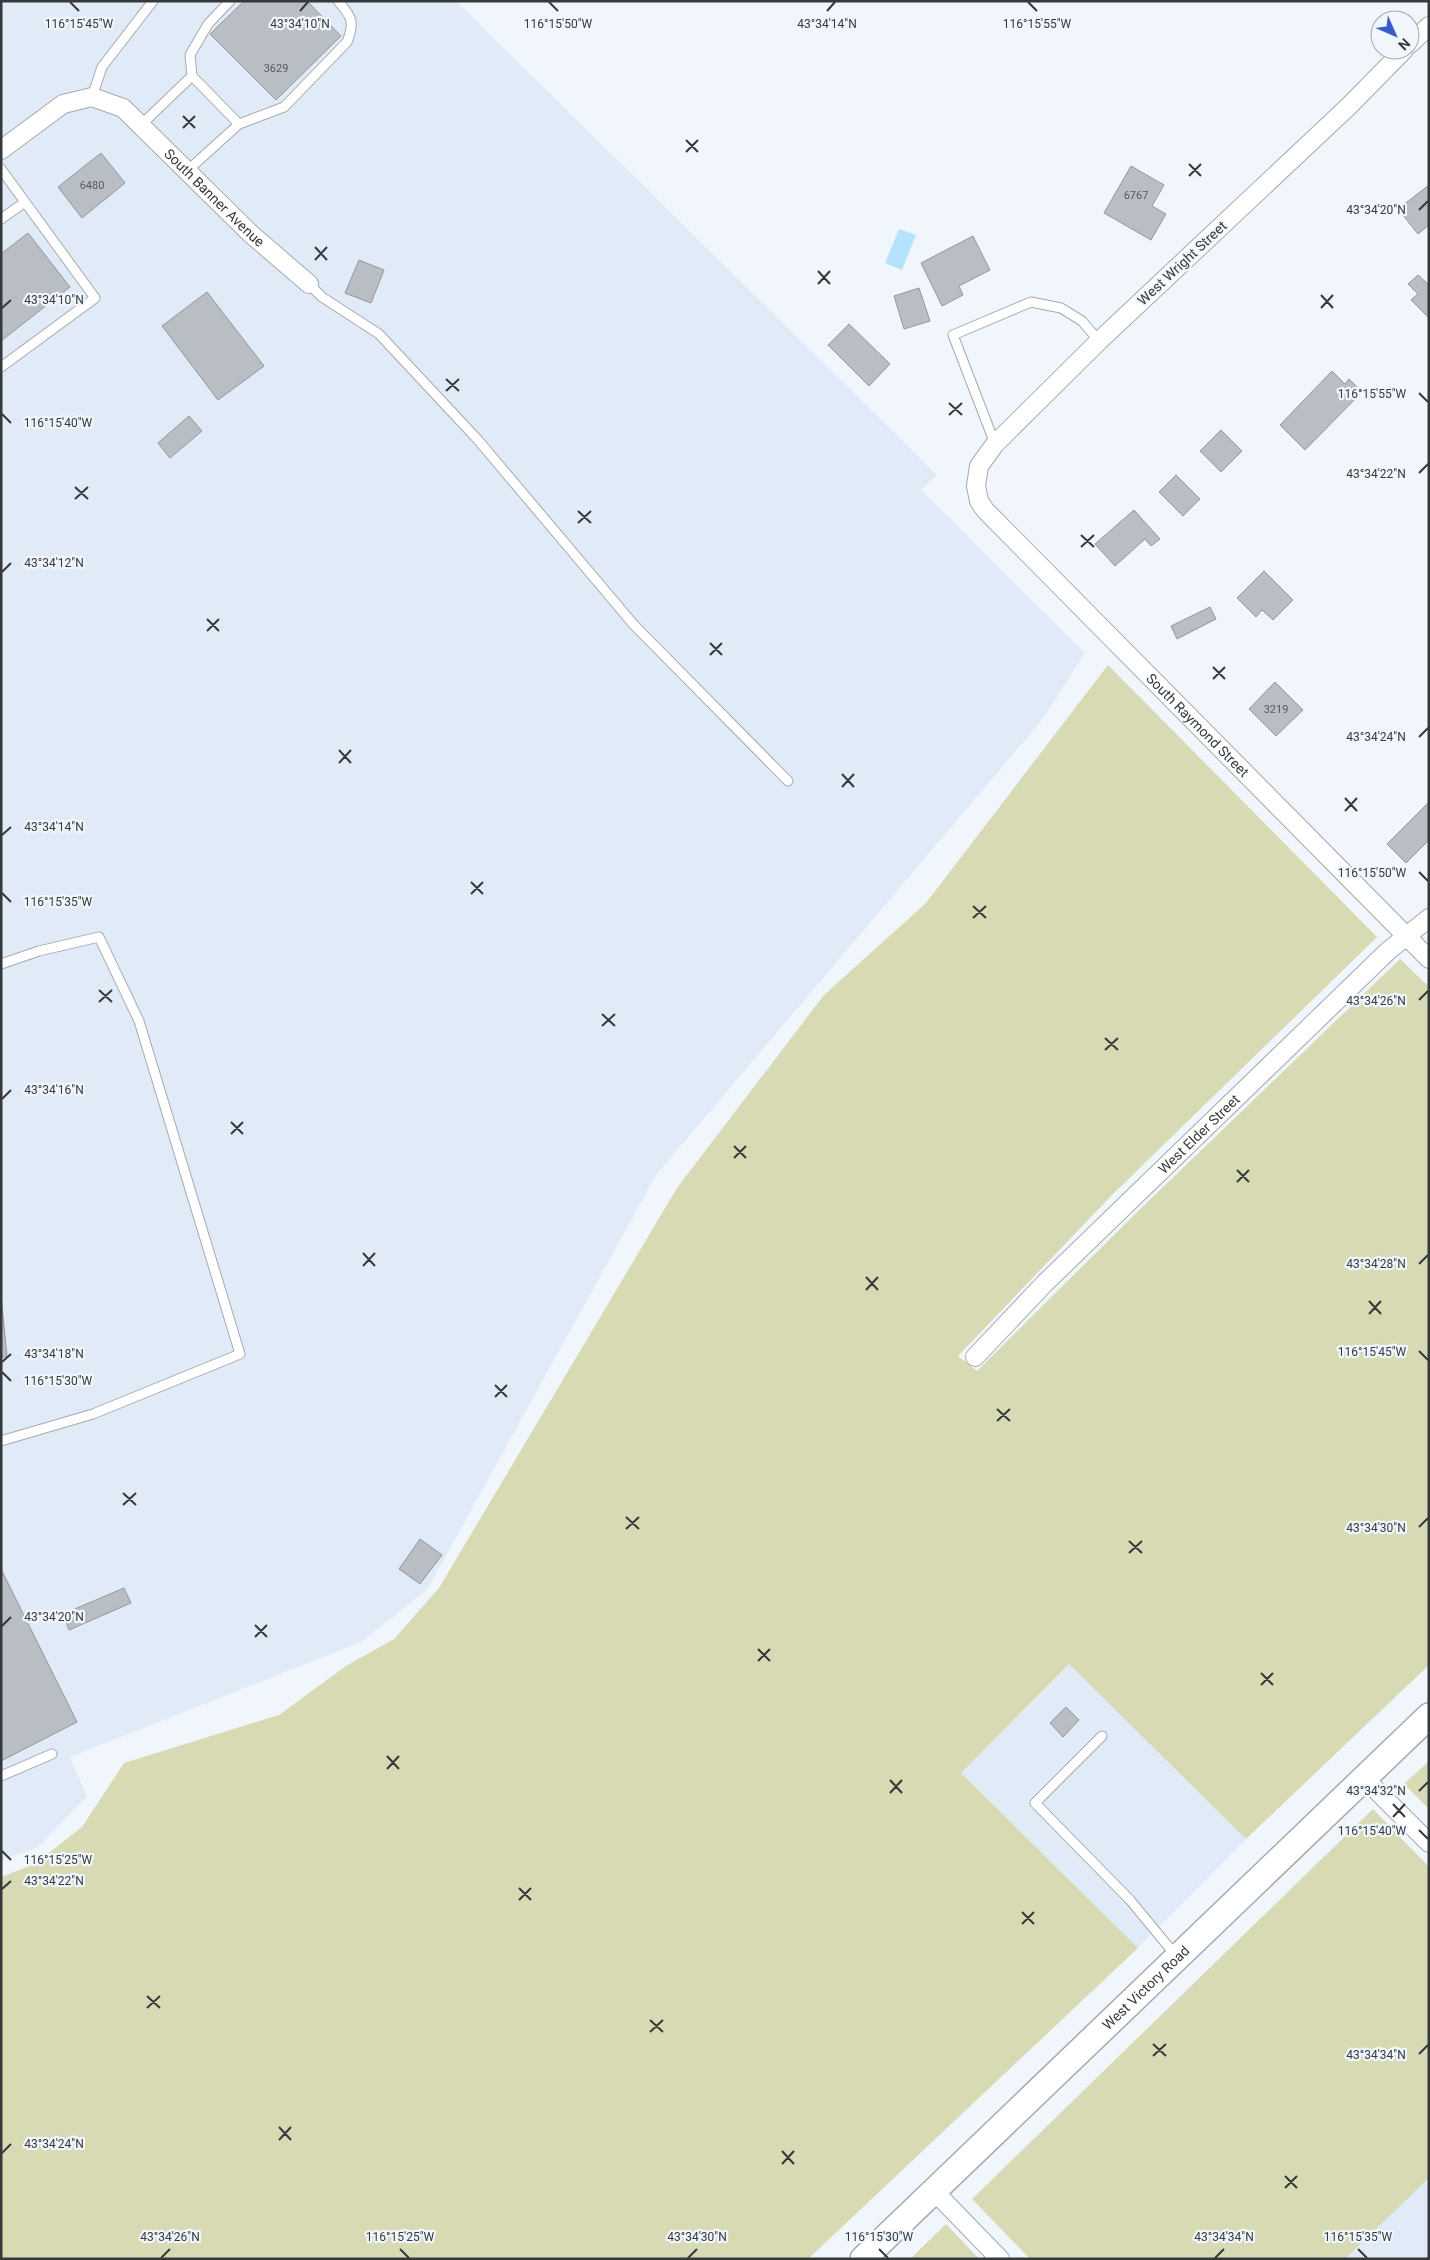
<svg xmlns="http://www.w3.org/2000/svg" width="1430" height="2260" font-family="Roboto,sans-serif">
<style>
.built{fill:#e0ebf7}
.green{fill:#d7dab3}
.water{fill:#b5e2fc}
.building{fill:#b8bec3;stroke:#92989d}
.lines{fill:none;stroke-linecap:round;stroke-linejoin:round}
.lane-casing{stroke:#a4aab0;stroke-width:11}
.street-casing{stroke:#a4aab0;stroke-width:20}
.secondary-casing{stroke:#a4aab0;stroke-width:28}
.lane{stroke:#fff;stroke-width:9}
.street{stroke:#fff;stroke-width:18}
.secondary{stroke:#fff;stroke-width:25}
.ticks{fill:none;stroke:#36393b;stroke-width:2}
.labels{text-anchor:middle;stroke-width:4.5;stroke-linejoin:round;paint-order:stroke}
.number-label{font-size:11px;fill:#565a5d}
.street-label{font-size:14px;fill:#36393b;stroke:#f0f6fc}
.ticks-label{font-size:12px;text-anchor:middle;fill:#36393b;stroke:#f0f6fc;stroke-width:4.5;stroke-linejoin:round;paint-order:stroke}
</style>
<rect width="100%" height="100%" fill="#f0f6fc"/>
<path class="built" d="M1,1H456L937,475L921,490L1085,653L1042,720L656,1175L427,1590L361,1642L70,1757L87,1796L37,1848L1,1860Z
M1070,1664L1246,1839L1138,1948L961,1773Z
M1429,2178V2259H1345Z"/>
<path class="green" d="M1108,665L1377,937L1110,1197L958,1356L977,1371L1131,1218L1400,959L1429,987V1665L1246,1839L1069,1664L961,1773L1138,1948L808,2259H1V1877L35,1864L82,1827L124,1763L279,1715L346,1666L394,1639L439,1588L677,1188L824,995L926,903Z
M1429,1761V1809L1404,1784Z
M1373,1809L1429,1867V2178L1345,2259H1030L972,2199Z
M946,2224L979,2259H910Z"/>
<path class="water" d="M899,229L916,235L902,270L885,263Z"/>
<path class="building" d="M244,1H307L341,36L276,100L210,34Z
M101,153L125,183L82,218L58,187Z
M1131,166L1164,185L1152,206L1166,214L1151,240L1104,213Z
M1429,185V225L1418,234L1398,209Z
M28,233L70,287L1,341V254Z
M973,236L990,270L959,286L963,295L942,306L921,263Z
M359,260L384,270L371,303L345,293Z
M1418,275L1429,285V318L1411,300L1418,294L1408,284Z
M919,288L930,321L904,329L894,296Z
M207,292L264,366L218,400L162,326Z
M849,324L890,364L869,386L828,345Z
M1332,371L1345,384L1349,379L1362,392L1305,450L1280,425Z
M189,416L202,431L170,458L158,443Z
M1221,430L1242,451L1221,472L1200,451Z
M1176,475L1200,499L1183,516L1159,492Z
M1134,510L1160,539L1151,546L1145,539L1115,566L1095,544Z
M1264,571L1293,600L1273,620L1262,610L1256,617L1237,598Z
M1210,607L1216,619L1177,639L1171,626Z
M1275,682L1303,710L1276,736L1249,709Z
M1429,802V840L1406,863L1387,844Z
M1,1295L7,1357H1Z
M420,1539L442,1555L420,1584L399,1569Z
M1,1569L77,1722L1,1761Z
M124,1588L131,1603L69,1630L63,1614Z
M1066,1707L1079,1720L1063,1737L1050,1723Z"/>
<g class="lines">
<defs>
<path id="lane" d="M192,76L190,55L208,24L230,1
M92,97L102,67L153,1
M239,124L284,107L347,42C355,22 352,17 338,1
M141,125L192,76L239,124L187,171
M1,169L25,202
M1,219L25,202L95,298L1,367
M309,284L322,297L379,334L478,440L634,625L788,781
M995,444L953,335L1031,302L1061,308L1082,321L1099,341
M1,964L39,951L99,937L139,1021L240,1354L93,1414L1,1441
M1102,1736L1035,1803L1130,1900L1177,1957
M1,1776L52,1754"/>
<g id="street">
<path d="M1410,44L1429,26"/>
<path id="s1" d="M1404,50L1349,106L1099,341L995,444L979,466L976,486L979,501L985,510L1429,959"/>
<path id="s2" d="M1,150L63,104L92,97L123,108L251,234L309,284"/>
<path id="s3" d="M975,1357L1045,1283L1388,951L1429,918"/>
<path d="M1364,1778L1429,1843"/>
<path d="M934,2191L1000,2259"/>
</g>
<g id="secondary">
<path id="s4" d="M863,2259L1429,1716"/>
</g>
</defs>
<use href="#lane" class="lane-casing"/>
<use href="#street" class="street-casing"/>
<use href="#secondary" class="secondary-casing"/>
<use href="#lane" class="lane"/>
<use href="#street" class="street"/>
<use href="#secondary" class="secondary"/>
</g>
<path class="ticks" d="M70,2L79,11M549,2L558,11M1028,2L1037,11M300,11L308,2M827,11L835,2M183,116L195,128M183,128L195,116M686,140L698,152M686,152L698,140M1189,164L1201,176M1189,176L1201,164M1419,210L1428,201M315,247L327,260M315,260L327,247M818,271L830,284M818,284L830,271M1321,295L1333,308M2,308L11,300M1321,308L1333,295M446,379L459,391M446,391L459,379M1419,393L1428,402M949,403L962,415M2,414L11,423M949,415L962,403M1419,473L1428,464M75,487L88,499M75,499L88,487M578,511L591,523M578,523L591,511M1081,535L1094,547M1081,547L1094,535M2,572L11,563M207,619L219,631M207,631L219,619M710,643L722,655M710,655L722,643M1213,667L1225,679M1213,679L1225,667M1419,737L1428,728M339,750L351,763M339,763L351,750M842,774L854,787M842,787L854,774M1345,798L1357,811M1345,811L1357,798M2,835L11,827M1419,872L1428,881M471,882L483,894M2,893L11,902M471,894L483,882M973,906L986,918M973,918L986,906M99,990L112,1002M1419,1000L1428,991M99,1002L112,990M602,1014L615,1026M602,1026L615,1014M1105,1038L1118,1050M1105,1050L1118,1038M2,1099L11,1090M231,1122L243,1134M231,1134L243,1122M734,1146L746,1158M734,1158L746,1146M1237,1170L1249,1182M1237,1182L1249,1170M363,1253L375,1266M1419,1264L1428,1255M363,1266L375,1253M866,1277L878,1290M866,1290L878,1277M1369,1301L1381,1314M1369,1314L1381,1301M1419,1351L1428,1360M2,1362L11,1354M2,1372L11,1381M495,1385L507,1397M495,1397L507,1385M997,1409L1010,1421M997,1421L1010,1409M123,1493L136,1505M123,1505L136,1493M626,1517L639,1529M1419,1527L1428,1518M626,1529L639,1517M1129,1541L1142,1553M1129,1553L1142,1541M255,1625L267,1637M2,1626L11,1617M255,1637L267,1625M758,1649L770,1661M758,1661L770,1649M1261,1673L1273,1685M1261,1685L1273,1673M387,1756L399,1769M387,1769L399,1756M890,1780L902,1793M1419,1791L1428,1782M890,1793L902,1780M1393,1804L1405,1817M1393,1817L1405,1804M1419,1830L1428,1839M2,1851L11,1860M519,1888L531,1900M2,1889L11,1881M519,1900L531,1888M1022,1912L1034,1924M1022,1924L1034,1912M147,1996L160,2008M147,2008L160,1996M650,2020L663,2032M650,2032L663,2020M1153,2044L1166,2056M1419,2054L1428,2045M1153,2056L1166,2044M279,2127L291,2140M279,2140L291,2127M782,2151L794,2164M2,2153L11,2144M782,2164L794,2151M1285,2176L1297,2188M1285,2188L1297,2176M400,2249L409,2258M879,2249L888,2258M1358,2249L1367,2258M161,2258L170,2249M688,2258L697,2249M1215,2258L1224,2249"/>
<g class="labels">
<g class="number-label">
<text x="276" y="72">3629</text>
<text x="92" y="189">6480</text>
<text x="1136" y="199">6767</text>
<text x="1276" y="713">3219</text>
</g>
<g class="street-label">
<text dy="5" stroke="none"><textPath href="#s2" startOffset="268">South Banner Avenue</textPath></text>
<text transform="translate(1182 263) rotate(-43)" y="5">West Wright Street</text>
<text dy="5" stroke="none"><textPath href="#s1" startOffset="944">South Raymond Street</textPath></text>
<text dy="5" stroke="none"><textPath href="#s3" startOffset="316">West Elder Street</textPath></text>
<text dy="5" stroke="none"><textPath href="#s4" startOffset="392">West Victory Road</textPath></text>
</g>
</g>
<g class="ticks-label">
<text x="79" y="28">116°15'45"W</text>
<text x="300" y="28">43°34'10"N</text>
<text x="558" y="28">116°15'50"W</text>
<text x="827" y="28">43°34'14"N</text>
<text x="1037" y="28">116°15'55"W</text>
<text x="1376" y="214">43°34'20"N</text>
<text x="54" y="304">43°34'10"N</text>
<text x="1372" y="398">116°15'55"W</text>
<text x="58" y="427">116°15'40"W</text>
<text x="1376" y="478">43°34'22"N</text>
<text x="54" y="567">43°34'12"N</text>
<text x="1376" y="741">43°34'24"N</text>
<text x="54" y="831">43°34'14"N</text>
<text x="1372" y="877">116°15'50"W</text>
<text x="58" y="906">116°15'35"W</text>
<text x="1376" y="1005">43°34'26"N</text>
<text x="54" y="1094">43°34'16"N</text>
<text x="1376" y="1268">43°34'28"N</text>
<text x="1372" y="1356">116°15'45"W</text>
<text x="54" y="1358">43°34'18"N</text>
<text x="58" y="1385">116°15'30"W</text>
<text x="1376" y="1532">43°34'30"N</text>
<text x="54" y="1621">43°34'20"N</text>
<text x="1376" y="1795">43°34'32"N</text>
<text x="1372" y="1835">116°15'40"W</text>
<text x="58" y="1864">116°15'25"W</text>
<text x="54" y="1885">43°34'22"N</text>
<text x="1376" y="2059">43°34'34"N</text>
<text x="54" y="2148">43°34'24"N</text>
<text x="170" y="2241">43°34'26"N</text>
<text x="400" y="2241">116°15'25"W</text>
<text x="697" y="2241">43°34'30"N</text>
<text x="879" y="2241">116°15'30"W</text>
<text x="1224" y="2241">43°34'34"N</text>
<text x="1358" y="2241">116°15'35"W</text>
</g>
<rect width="1430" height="2260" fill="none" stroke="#36393b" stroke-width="5"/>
<g transform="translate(1395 35) rotate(135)"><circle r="24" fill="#f0f6fc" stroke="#a6aaaf"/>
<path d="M0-4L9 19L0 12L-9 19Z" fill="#3b5bcd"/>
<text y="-8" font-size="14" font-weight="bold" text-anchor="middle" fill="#36393b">N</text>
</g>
</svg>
